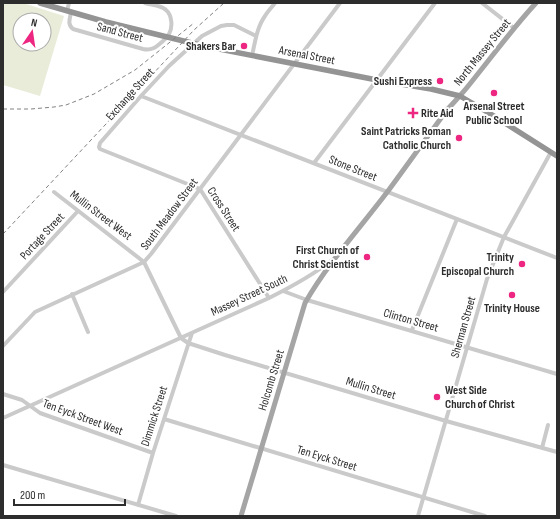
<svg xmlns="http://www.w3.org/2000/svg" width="560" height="519" font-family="'Sofia Sans Condensed',sans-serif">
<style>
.green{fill:#eaecda;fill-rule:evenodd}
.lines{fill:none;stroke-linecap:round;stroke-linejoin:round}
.minor{stroke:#cacaca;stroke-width:4}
.major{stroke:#a5a5a5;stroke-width:5}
.highway{stroke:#949494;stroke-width:5.5}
.rail{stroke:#828282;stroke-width:1;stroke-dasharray:4 3;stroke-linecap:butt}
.poi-dot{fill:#ed2682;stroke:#fff;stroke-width:1.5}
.labels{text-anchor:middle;stroke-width:4;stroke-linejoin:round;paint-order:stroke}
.street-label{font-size:12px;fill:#2d2d2d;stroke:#fff}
.poi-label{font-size:12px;font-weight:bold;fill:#2d2d2d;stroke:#fff;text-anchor:end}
</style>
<rect width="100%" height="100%" fill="#fff"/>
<path class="green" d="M3,3H23L64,16L40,96L3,85ZM20,20H44V44H20Z"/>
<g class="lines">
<path class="minor" d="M482,3L514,28
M67,11L69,3
M71,12C70,19 67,24 73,29L143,49C152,51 156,47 163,41C165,39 168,37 169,34C173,27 172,15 166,10C161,5 151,5 145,3
M256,36L234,25H227L221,26L202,36L169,66L141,96L100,143L99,147L100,149L200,189L269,298
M252,56C255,42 257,27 265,16C268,11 272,7 275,3
M141,96L557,258
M314,163L435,3
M54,192L144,262L181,338L188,343L225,355L446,421L557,452
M283,291L307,300L557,374
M3,292L78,211
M72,294L88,332
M412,330L457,219
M3,346L35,312L144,262L151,254L340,3
M3,394L22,400L40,413L153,453
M3,418L269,298C291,287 312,276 332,260
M164,419L485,516
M542,448L548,425
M3,465L176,516
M138,505L153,453L192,333
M418,516L487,279L504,237L551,152"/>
<path class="major" d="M241,516L305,303C328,263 360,228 388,191C408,164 427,137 447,110C454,102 462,94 469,85C491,58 512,29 536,3"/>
<path class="highway" d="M40,3L106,22L204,46L377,80L431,89L460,96L494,116L557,156"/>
<path class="rail" d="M3,109H31L54,107L66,105L94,94L135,70L194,23
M3,234L194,30L224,3"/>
</g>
<g class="poi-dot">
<circle cx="244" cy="46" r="4"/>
<circle cx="440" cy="81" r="4"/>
<circle cx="494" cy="93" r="4"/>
<path d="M411 107h4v4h4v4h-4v4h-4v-4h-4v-4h4z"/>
<circle cx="459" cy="138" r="4"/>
<circle cx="367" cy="257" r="4"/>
<circle cx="522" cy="264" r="4"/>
<circle cx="512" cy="295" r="4"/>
<circle cx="437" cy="397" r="4"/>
</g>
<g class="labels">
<g class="street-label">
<text transform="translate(120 32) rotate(15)" y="4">Sand Street</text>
<text transform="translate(482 52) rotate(-51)" y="4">North Massey Street</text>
<text transform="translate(307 55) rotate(11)" y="4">Arsenal Street</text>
<text transform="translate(130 94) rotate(-48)" y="4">Exchange Street</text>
<text transform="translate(353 168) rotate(22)" y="4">Stone Street</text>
<text transform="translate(224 209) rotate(57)" y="4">Cross Street</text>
<text transform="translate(169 214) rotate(-53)" y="4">South Meadow Street</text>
<text transform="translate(101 215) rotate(37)" y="4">Mullin Street West</text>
<text transform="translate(42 236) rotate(-47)" y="4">Portage Street</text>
<text transform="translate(249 295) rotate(-25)" y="4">Massey Street South</text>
<text transform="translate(411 320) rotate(16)" y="4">Clinton Street</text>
<text transform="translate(463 327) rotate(-74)" y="4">Sherman Street</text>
<text transform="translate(271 380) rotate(-73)" y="4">Holcomb Street</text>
<text transform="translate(371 388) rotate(17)" y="4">Mullin Street</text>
<text transform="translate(154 416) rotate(-72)" y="4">Dimmick Street</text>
<text transform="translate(83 417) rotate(20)" y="4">Ten Eyck Street West</text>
<text transform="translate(327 458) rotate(17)" y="4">Ten Eyck Street</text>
</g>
<g class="poi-label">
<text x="236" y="50">Shakers Bar</text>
<text x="432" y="85">Sushi Express</text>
<text x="494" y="110" text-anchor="middle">Arsenal Street<tspan x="494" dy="14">Public School</tspan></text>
<text x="421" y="117" text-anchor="start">Rite Aid</text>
<text x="451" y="135">Saint Patricks Roman<tspan x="451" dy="14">Catholic Church</tspan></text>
<text x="359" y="254">First Church of<tspan x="359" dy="14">Christ Scientist</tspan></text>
<text x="514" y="261">Trinity<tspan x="514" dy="14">Episcopal Church</tspan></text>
<text x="512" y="312" text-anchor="middle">Trinity House</text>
<text x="445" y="394" text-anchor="start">West Side<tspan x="445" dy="14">Church of Christ</tspan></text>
</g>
</g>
<rect width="560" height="519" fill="none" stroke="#2d2d2d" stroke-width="8"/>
<g transform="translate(32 32) rotate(13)"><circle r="19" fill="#ffffff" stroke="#ababab"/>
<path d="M0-3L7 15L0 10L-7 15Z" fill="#ed2682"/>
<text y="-6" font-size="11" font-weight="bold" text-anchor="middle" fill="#2d2d2d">N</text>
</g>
<path d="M14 499v6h111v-6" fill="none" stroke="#2d2d2d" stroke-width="2"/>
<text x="20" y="499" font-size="12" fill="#2d2d2d" stroke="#ffffff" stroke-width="3" paint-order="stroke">200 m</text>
</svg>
